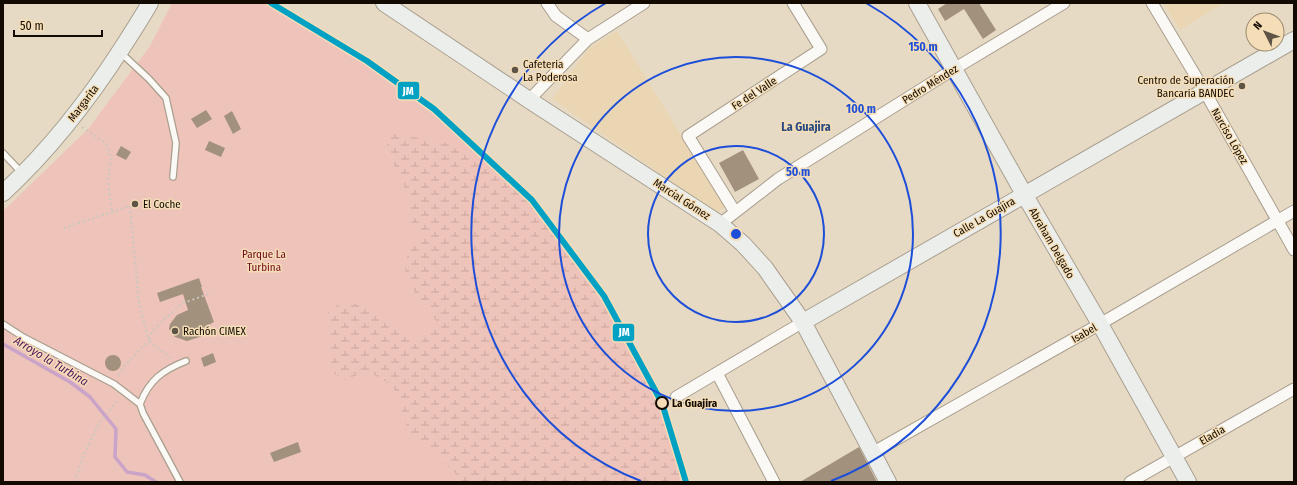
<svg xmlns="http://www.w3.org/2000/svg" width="1297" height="485" font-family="'Fira Sans Condensed',sans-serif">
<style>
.built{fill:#ebd6b4}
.green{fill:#eec3b9}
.wetland{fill:url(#wetland-marsh)}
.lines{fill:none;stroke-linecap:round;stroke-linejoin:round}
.stream{stroke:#caa3c8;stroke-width:3.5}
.building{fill:#a2917d}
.lane-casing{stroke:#a99f8f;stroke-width:8}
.street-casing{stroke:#a99f8f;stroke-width:13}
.secondary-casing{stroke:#a99f8f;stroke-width:18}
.path{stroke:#cbc7c1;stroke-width:2;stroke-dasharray:2 3;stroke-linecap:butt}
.lane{stroke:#fbf9f6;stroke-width:5.5}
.street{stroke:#fbf9f6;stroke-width:11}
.secondary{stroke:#ebeeeb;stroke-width:16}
.rail-1-casing{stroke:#f5deb7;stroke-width:9}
.rail-1{stroke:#01a1c4;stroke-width:6}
.ring{fill:none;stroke:#1d4ed8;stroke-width:2}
.poi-dot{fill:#5d5346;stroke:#f5deb7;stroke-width:1.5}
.stop-dot{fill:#f5deb7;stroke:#130b01;stroke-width:2}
.labels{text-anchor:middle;stroke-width:3;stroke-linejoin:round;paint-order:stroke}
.poi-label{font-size:11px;fill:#130b01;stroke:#f5deb7;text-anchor:start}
.street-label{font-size:11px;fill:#130b01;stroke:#f5deb7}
.park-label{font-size:11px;fill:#700a1c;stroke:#f5deb7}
.stop-label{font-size:11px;font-weight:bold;fill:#130b01;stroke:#f5deb7;text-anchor:start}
.neighbourhood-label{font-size:12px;font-weight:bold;fill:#284a81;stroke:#f5deb7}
.water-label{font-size:12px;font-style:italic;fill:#521660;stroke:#f5deb7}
.centre{fill:#1d4ed8;stroke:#f5deb7;stroke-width:2}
.ring-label{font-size:12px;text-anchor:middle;font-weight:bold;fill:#1d4ed8;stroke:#f5deb7;stroke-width:3;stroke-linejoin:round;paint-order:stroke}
.line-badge{stroke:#f5deb7;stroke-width:1.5}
.badge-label{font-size:11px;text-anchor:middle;font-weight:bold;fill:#fff}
</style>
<defs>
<pattern id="wetland-marsh" width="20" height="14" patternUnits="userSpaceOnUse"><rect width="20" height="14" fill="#eec3b9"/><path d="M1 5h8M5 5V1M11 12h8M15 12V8" fill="none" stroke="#cba69d"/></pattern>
</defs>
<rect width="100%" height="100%" fill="#e7dac5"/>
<path class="built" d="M1163,3H1224L1180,30Z
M617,31L725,206L717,213L552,99L589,48Z"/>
<path class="green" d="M172,3H269L385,74L437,114L512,183L535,206L604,301L660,405L684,482H3V211L88,129L150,46Z"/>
<path class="wetland" d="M392,133L446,143L512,183L535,206L604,301L660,405L684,482H462L456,474L408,430L393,386L368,371L344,380L332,372L328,310L338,305L356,304L377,310L394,326L422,341L438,323L418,299L405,270L408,252L422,237L412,224L408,194L386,148Z"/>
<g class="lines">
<path class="stream" d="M3,344L70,382L90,397L116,429L115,457L127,472L145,475L156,482"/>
</g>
<path class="building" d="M947,3H979L996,30L983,39L964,9L945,21L938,9Z
M206,110L212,119L197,128L191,119Z
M232,111L241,129L233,134L224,116Z
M209,141L225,148L221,157L205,150Z
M121,146L131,152L126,160L116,155Z
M743,150L759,179L735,192L719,163Z
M199,278L202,287H201L214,322L203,328L206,335L187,341L175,337L169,329L170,324L177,315L188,310L183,294L160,302L157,293Z
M213,353L216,362L204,367L201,358Z
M105 363a8 8 0 1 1 16 0a8 8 0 1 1-16 0Z
M298,442L301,452L274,462L270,453Z
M859,447L877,482H800Z"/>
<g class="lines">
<defs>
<path id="lane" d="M120,52L149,79L166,98L176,143L173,177
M3,153L22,173
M3,324L23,337L114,384L140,404L143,413L180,482
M140,404C149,380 163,370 186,361"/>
<path id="street" d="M547,3L556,16L588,39
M1152,3L1204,90L1294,250
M529,100L588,39L644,3
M735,212L688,136L821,49L793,3
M720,224L778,179L954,69L1064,3
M717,373L774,482
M676,397L803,322
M872,453L1100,324L1294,211
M1130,482L1294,389"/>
<path id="secondary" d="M384,3L529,100L720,224L743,244L765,268L803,322L888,482
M917,3L1024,194L1100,324L1188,482
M3,193C50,150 90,98 124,45C133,31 142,17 150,3
M803,322L1294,40"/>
</defs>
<use href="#lane" class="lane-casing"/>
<use href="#street" class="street-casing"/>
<use href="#secondary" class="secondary-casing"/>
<path class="path" d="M82,127L106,143L111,159L108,181L112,212
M64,228L130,206L137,282L138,298L149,341L125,365L118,376
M171,358L149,341L152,331L181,304L211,293
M75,482L83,457L99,423L119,399"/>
<use href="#lane" class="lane"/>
<use href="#street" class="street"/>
<use href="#secondary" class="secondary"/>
<defs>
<path id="rail-1" d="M271,3L367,61L434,109L532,200L604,296L662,403L686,482"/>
</defs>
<use href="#rail-1" class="rail-1-casing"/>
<use href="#rail-1" class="rail-1"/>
</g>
<g class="ring">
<circle cx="736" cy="234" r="88"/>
<circle cx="736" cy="234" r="177"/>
<path d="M641 481A265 265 0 0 1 606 3M866 3A265 265 0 0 1 831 481"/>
</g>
<g class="poi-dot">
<circle cx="515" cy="70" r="4"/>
<circle cx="1242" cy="86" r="4"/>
<circle cx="135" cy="204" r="4"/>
<circle cx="175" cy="331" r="4"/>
</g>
<circle class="stop-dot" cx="662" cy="403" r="6"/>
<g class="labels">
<g class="poi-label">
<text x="523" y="68">Cafeteria<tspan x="523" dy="13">La Poderosa</tspan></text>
<text x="1234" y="84" text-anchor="end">Centro de Superación<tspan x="1234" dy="13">Bancaria BANDEC</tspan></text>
<text x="143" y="208">El Coche</text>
<text x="183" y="335">Rachón CIMEX</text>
</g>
<g class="street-label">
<text transform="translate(930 84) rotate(-32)" y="4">Pedro Méndez</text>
<text transform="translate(754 93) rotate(-33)" y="4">Fe del Valle</text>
<text transform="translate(83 103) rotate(-53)" y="4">Margarita</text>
<text transform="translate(1230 136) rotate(60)" y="4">Narciso López</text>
<text transform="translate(682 199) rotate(33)" y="4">Marcial Gómez</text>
<text transform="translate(984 217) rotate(-30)" y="4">Calle La Guajira</text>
<text transform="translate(1052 243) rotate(60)" y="4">Abraham Delgado</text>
<text transform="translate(1084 333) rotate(-30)" y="4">Isabel</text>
<text transform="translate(1212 435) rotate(-30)" y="4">Eladia</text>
</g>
<g class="park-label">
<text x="264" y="258">Parque La<tspan x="264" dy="13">Turbina</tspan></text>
</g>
<g class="stop-label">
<text x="672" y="407">La Guajira</text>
</g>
<g class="neighbourhood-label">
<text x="806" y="131">La Guajira</text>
</g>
<g class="water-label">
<text transform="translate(51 361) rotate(31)" y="4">Arroyo la Turbina</text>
</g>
</g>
<circle cx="736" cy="234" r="6" class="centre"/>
<g class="ring-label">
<text x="923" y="51">150 m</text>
<text x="861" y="113">100 m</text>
<text x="798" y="176">50 m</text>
</g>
<g class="line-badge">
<rect x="397" y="81" width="23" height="19" rx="4" fill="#01a1c4"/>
<rect x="612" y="323" width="23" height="19" rx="4" fill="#01a1c4"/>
</g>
<g class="badge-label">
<text x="408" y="95">JM</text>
<text x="624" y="336">JM</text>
</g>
<rect width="1297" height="485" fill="none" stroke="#130b01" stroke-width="8"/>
<g transform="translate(1265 32) rotate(312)"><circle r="19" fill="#f5deb7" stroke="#9b8a6e"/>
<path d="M0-3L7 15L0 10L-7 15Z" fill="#5d5346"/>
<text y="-6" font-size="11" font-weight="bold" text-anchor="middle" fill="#130b01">N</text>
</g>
<path d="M14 30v6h88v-6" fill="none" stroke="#130b01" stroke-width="2"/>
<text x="20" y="30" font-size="12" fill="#130b01" stroke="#f5deb7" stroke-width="3" paint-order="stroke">50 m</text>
</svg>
